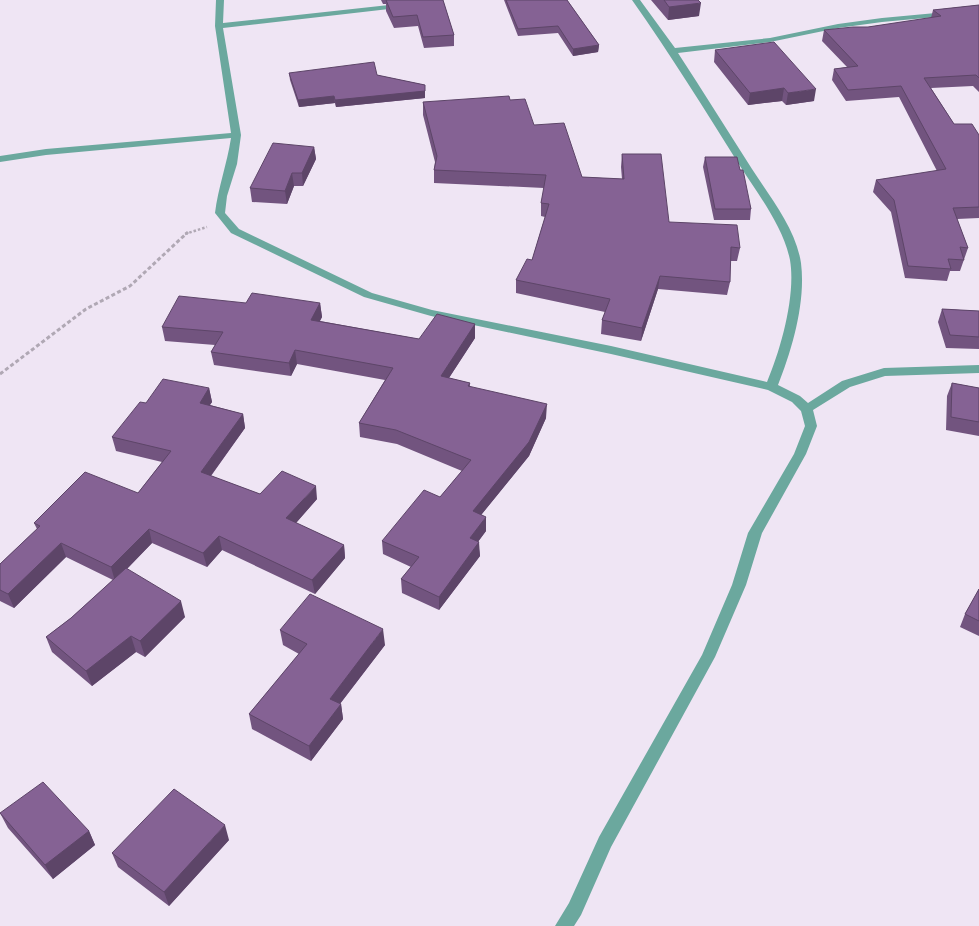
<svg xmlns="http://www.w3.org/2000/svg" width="979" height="926" font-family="Manrope,sans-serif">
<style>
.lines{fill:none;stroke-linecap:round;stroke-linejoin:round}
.path-far1{stroke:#b0a8b4;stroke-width:2.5;stroke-dasharray:2.5 2;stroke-linecap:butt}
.path{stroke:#b0a8b4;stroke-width:3;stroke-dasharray:4 2.5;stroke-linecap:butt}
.street{fill:#6ba89e;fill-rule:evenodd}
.wall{fill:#72547f}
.shaded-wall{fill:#5d4568}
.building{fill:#856294;stroke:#5d4568}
</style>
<rect width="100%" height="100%" fill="#efe5f4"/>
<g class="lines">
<path class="path-far1" d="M185,234L207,227"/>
<path class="path" d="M0,374L86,309L130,286L188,232"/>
<path class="street" d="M216,0H224L223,23L389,5L393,7L389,9L223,28L241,135L237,164L227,196L225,213L239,229L372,293L432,310L611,346L767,382C781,349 796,295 790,260C783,226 758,194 740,166C705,110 670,54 632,0H640L675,48L770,38L838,24L882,18L979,9V13L882,22L838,28L770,42L678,53C703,91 727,130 752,169C770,197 796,229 801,263C806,302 792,350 778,385L800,396L808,403L842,381L884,368L979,365V373L885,376L850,387L813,410L817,426L806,454L762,533L746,585L715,657L611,847L581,915L574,926H555L569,903L599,837L702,655L732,585L748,533L794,454L805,426L801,411L792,402L768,390L611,354L431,316L364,297L231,233L215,213C218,188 227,164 231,138L46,155L0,162V156L46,149L231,133L215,26Z"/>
</g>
<path class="wall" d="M381,0H443L454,35V46L424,48L418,26L394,28L386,11V4H383Z
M504,0H567L599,45L598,52L573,56L558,33L518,36Z
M651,0H698L699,16L668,20Z
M979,5V92L973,86L931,88L954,124L979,135V218L957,219L968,248L960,271H950L947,281L905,278L891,212L873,192L876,180L937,171L899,97L846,101L832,80L834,69L847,67L822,41L824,30L868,27L931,18L933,10Z
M715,50L814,101L786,105L782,101L748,105L714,62Z
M289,73L377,75L425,85V98L336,107L335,103L299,107L290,80Z
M510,100L582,177L622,179L621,167L622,154L669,222L740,248L737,261H730V282L727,295L658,289L641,341L601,334L602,320L605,312L516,293V280L532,260L545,217L541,216V203L544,188L434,183V170L435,162L423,115V102Z
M314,147L316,159L303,186H294L287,204L252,202L250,188Z
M705,157L740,170L751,209L750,220H714L703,167Z
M246,303H320L322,317L320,321L419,339L475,324V338L449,378L470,383V387L546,418L529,456L481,515L486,531L478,542L480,556L439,610L402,593L401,579L411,567L383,554L382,541L440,497L462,471L397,444L360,437L359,423L385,380L297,364L291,376L214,365L211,352L215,345L165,341L162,327Z
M942,309L979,311V349L946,348L938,322Z
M952,383L979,388V436L946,430L947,396Z
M209,388L212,402L210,405L243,414L245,428L211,476L260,494L317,499L296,523L344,545L345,558L315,594L222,550L207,567L152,543L127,569L185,617L145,657L136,652L92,686L52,652L46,637L71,618L113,580L66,557L14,608L0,601V564L37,529L34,523L138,493L162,462L116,451L112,437L146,403Z
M979,589V636L960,627L965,614Z
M280,630L385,645L340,704H341L343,719L311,761L252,729L249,714L299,654L283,645Z
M0,813L89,831L95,845L53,879L8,828Z
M229,840L169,906L118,867L112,853Z"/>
<path class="shaded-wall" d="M701,3L699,16L668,20L669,7Z
M599,45L598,52L573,56V49Z
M425,85V98L336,107L335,100Z
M784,88L782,101L748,105L750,93Z
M816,89L814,101L786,105L788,93Z
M334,96L335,103L299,107L298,100Z
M314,147L316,159L303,186L302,173Z
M292,173L294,186L287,204L285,191Z
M660,276L658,289L641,341L642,328Z
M320,303L322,317L313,333L311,320Z
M475,324V338L441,390V376Z
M295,350L297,364L291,376L289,363Z
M209,388L212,402L202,416L200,403Z
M547,404L546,418L529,456L473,525V511Z
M243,414L245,428L204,485L201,472Z
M316,486L317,499L288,532L286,518Z
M486,517V531L470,552V538Z
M149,529L152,543L115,581L111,567Z
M219,536L222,550L207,567L203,553Z
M479,542L480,556L439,610V597Z
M61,543L66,557L14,608L8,594Z
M344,545L345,558L315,594L312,580Z
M181,601L185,617L145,657L140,641Z
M383,629L385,645L332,714L330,699Z
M131,636L136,652L92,686L86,671Z
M341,704L343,719L311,761L309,746Z
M225,825L229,840L169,906L164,892Z
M89,831L95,845L53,879L45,865Z"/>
<path class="building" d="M386,0H443L454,35L423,37L417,15L393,17Z
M506,0H567L599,45L573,49L558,26L518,29Z
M664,0H698L701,3L669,7Z
M979,5V78L976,75L924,78L954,124H972L979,135V207L953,208L968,248L960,247L964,260L948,259L951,269L908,266L894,200L876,180L946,169L901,86L848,90L834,69L858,66L824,30L853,27H868L941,16L933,10Z
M774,42L816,89L788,93L784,88L750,93L715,50Z
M374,62L377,75L425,85V91L335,100L334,96L298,100L289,73Z
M509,96L510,100L525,99L534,125L564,123L582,177L624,179L622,154H661L669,222L737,225L740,248L731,247L730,282L660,276L642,328L602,320L610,299L516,280L527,259L532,260L549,204L541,203L546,175L434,170L437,156L423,102Z
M273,143L314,147L302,173H292L285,191L250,188Z
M705,157H737L740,170H743L751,209H715Z
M252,293L320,303L311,320L419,339L437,314L475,324L441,376L470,383L468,386L547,404L529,442L473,511L486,517L470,538L479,542L439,597L401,579L419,557L382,541L424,490L440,497L471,460L396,430L359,423L393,368L295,350L289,363L211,352L223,332L162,327L179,296L246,303Z
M942,309L979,311V337L950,335Z
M163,379L209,388L200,403L243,414L201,472L260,494L282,471L316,486L286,518L344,545L312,580L219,536L203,553L149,529L111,567L61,543L8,594L0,590V564L40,526L34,523L85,472L138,493L171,451L112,437L140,402L146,403Z
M952,383L979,388V422L951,417Z
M126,568L181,601L140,641L131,636L86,671L46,637L71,618Z
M979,589V621L965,614Z
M310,594L383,629L330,699L341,704L309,746L249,714L307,644L280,630Z
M43,782L89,831L45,865L0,813Z
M174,789L225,825L164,892L112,853Z"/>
</svg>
